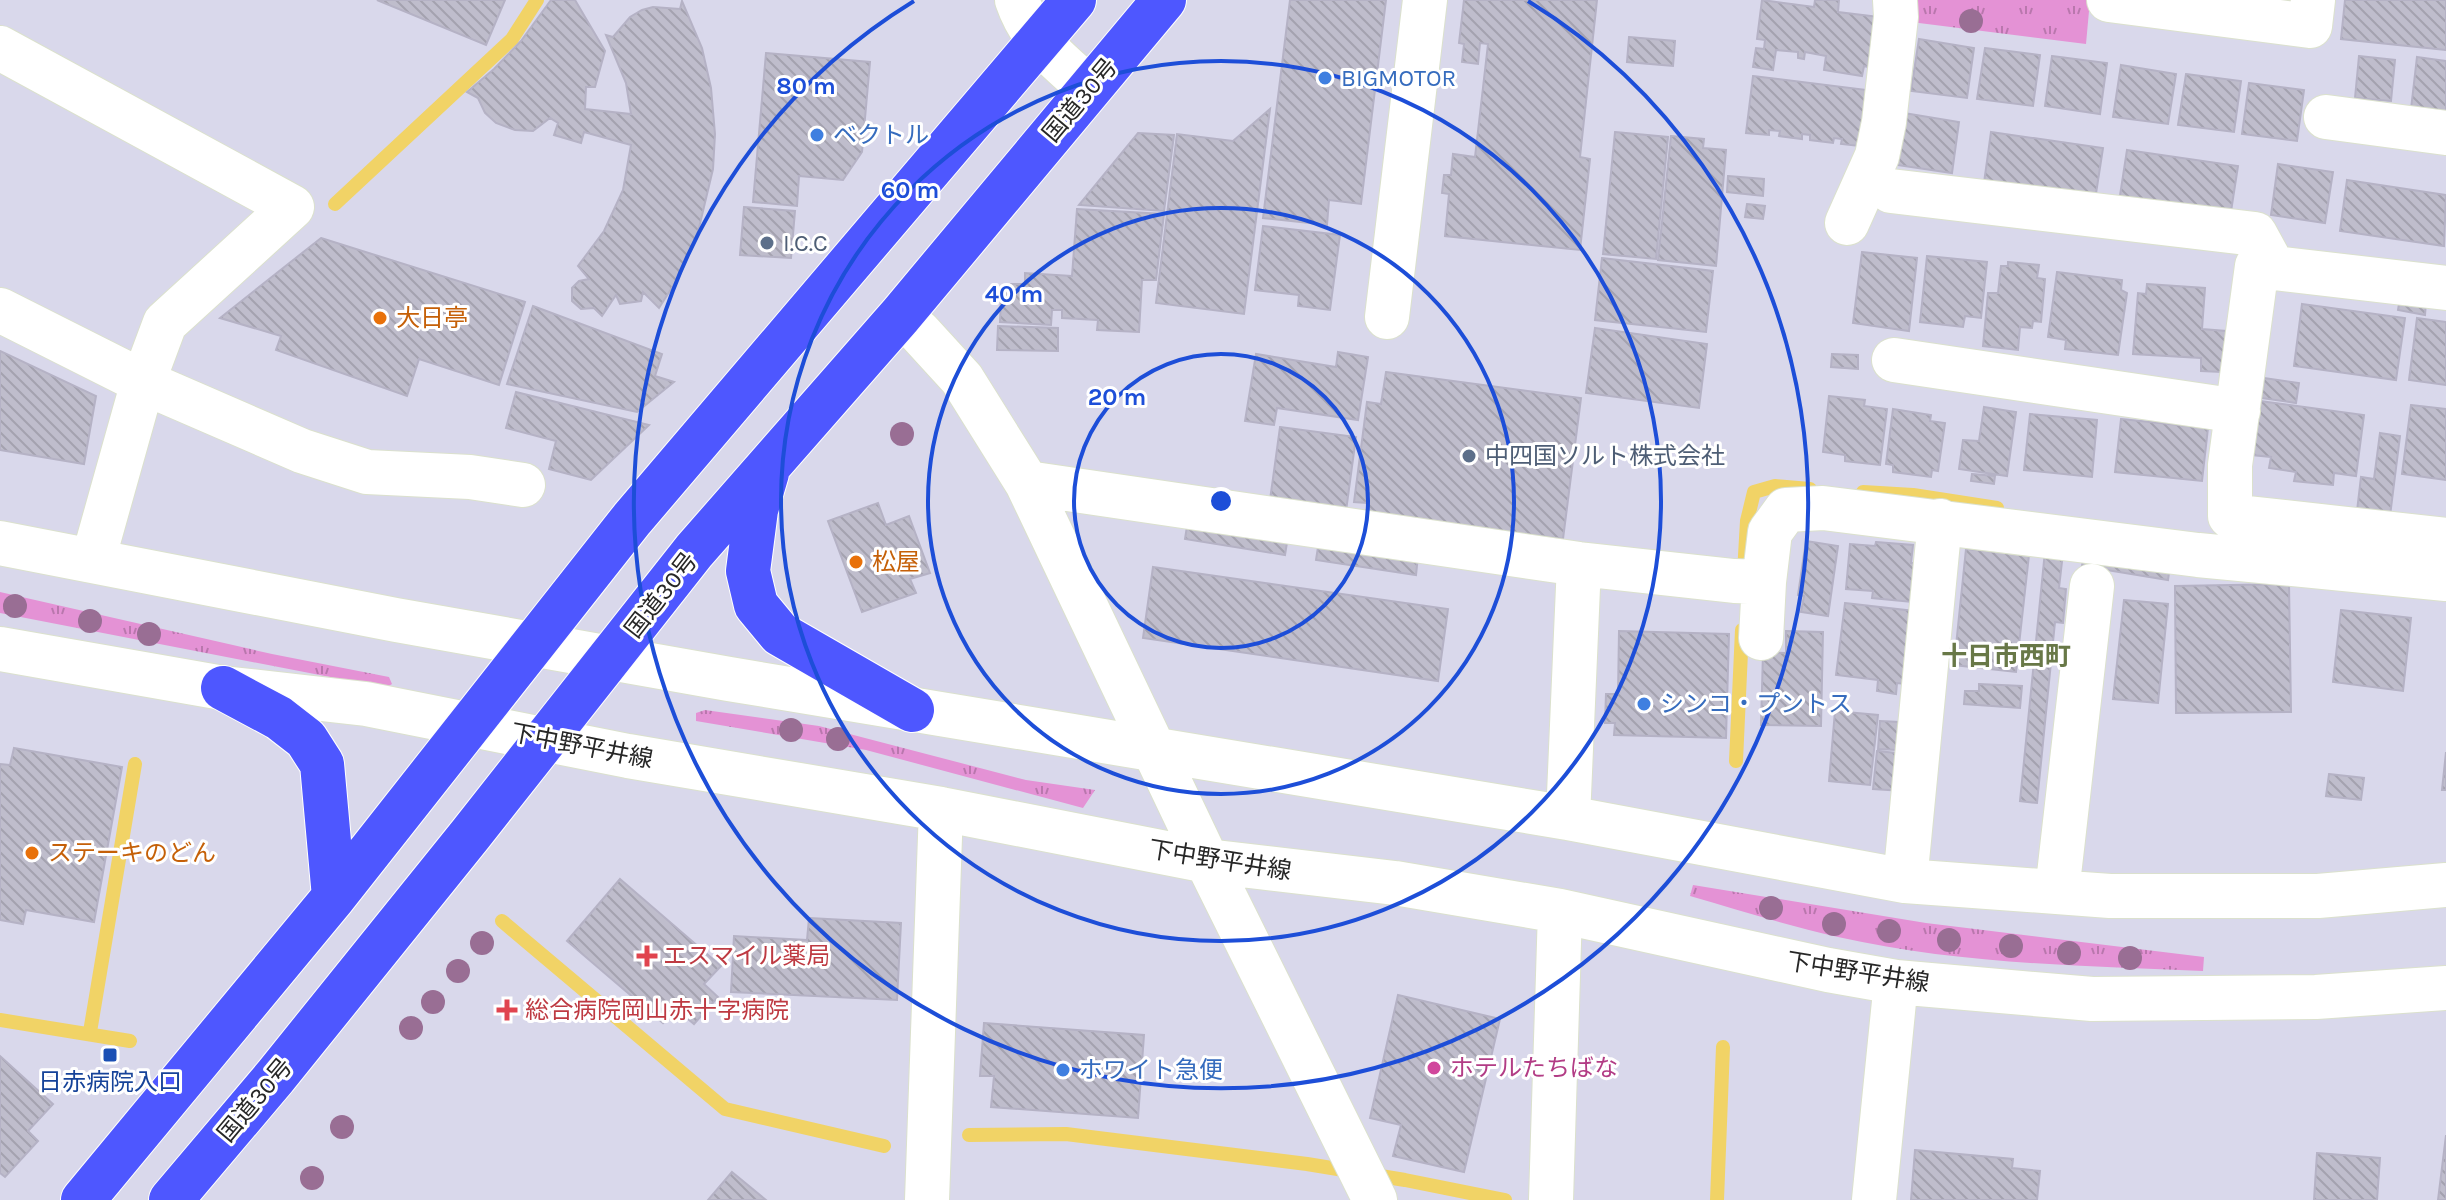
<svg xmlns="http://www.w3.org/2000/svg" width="2446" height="1200" font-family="Karla,'Noto Sans JP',sans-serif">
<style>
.grass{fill:url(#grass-tufts)}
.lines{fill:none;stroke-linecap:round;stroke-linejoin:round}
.stream{stroke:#f1d366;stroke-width:14}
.building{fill:url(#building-back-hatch);stroke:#b5b2c5;stroke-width:2}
.minor-casing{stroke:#dbe1cd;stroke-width:46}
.highway-casing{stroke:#fff;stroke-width:46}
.minor{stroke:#fff;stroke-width:44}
.highway{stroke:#4e57ff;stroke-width:44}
.tree{fill:#996e94}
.ring{fill:none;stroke:#1d4ed8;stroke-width:4}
.shop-dot{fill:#3f7fe0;stroke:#fff;stroke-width:3}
.service-dot{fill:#5c6f8a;stroke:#fff;stroke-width:3}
.food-dot{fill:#e8710a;stroke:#fff;stroke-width:3}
.health-dot{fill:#e0444e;stroke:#fff;stroke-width:3}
.transit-dot{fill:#1a4fb4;stroke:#fff;stroke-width:3}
.hotel-dot{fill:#d1479c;stroke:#fff;stroke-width:3}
.labels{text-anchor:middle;stroke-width:6;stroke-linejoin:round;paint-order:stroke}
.shop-label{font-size:24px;fill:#366cbe;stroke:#fff;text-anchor:start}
.street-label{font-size:24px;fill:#272727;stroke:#fff}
.service-label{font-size:24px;fill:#4e5e75;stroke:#fff;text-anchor:start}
.food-label{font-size:24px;fill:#c56008;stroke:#fff;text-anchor:start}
.health-label{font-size:24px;fill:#be3a42;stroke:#fff;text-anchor:start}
.hotel-label{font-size:24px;fill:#b23c85;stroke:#fff;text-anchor:start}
.transit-label{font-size:24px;fill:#164399;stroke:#fff}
.neighbourhood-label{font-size:26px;font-weight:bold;fill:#687847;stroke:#fff}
.centre{fill:#1d4ed8;stroke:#fff;stroke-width:4}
.ring-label{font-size:24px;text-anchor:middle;font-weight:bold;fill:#1d4ed8;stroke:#fff;stroke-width:6;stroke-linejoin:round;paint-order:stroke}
</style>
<defs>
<pattern id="grass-tufts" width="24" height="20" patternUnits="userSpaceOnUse" patternTransform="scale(2)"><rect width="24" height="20" fill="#e492d5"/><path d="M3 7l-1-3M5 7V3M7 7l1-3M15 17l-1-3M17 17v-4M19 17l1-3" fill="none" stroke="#b977ad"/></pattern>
<pattern id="building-back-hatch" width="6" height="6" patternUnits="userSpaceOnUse" patternTransform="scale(2)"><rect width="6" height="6" fill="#bfbdcc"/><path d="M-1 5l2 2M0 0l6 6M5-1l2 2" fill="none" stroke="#a4a2af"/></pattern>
</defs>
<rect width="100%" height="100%" fill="#d9d8eb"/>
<path class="grass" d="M1910,0H2090L2086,44L1911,22Z
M0,592L272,654L389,677L392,684L387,687L361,683L0,613Z
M705,710L819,726L1026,780L1095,790L1083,808L866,750L696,721V713Z
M1693,885L1926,923L2204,957L2203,971C2082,966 1957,964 1838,937C1788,926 1739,910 1690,896Z"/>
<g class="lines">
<path class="stream" d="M335,204L512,39L537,0
M1863,492L1913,495L1997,508
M1744,573L1747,521L1754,492L1775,486L1810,489
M1736,761L1742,630
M502,921L725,1109L884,1146
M0,1020L130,1041
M90,1032L135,764
M969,1135L1066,1134L1307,1164L1405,1180L1505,1200
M1717,1200L1723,1047"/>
</g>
<path class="building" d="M377,0H505L486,45Z
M551,0H575L605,51L595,87H586L585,109L631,114L626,83L606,35L613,37L630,17L642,10L653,7L680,9L682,1L702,48L711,88L715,134L713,169L698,232L680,275L659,308L643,292L641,301L620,304L616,295L602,316L594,308L581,309L572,301V288L579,281L589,279L578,266L604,231L623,190L631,145L584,132L581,143L554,135L558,123L550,118L533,131L515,130L496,123L485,113L478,98L467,92L494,69L521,41Z
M1290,0H1386L1361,204L1329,200L1327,225L1263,218Z
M1464,0H1597L1580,157L1590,159L1580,250L1445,236L1449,194L1442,193L1444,175H1451L1453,154L1475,157L1488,44L1480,43L1478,64L1462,62L1464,44L1459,43Z
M1762,0L1814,7L1815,0H1839L1838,12L1880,17L1874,60L1869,59L1868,67L1864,66L1862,76L1824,70L1826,56L1805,52L1804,59L1798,58V52L1776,50L1773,70L1753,67L1756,48L1764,49L1765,40L1757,39Z
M2345,0H2446V50L2341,39Z
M1629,37L1675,41L1673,66L1627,62Z
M1919,39L1974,48L1967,98L1911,91Z
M1985,48L2040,55L2033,106L1977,99Z
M766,53L870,62L862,152L843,180L799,176L797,206L753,202Z
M2052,56L2107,63L2100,114L2045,106Z
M2359,56L2395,60L2391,101L2355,98Z
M2417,57L2446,61V113L2411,109Z
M2121,65L2176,74L2168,124L2113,117Z
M2186,74L2241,81L2234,132L2178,125Z
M1753,76L1875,91L1868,147L1841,144L1842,139L1834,138L1833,143L1810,140V135L1802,134V139L1779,136L1780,131L1769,130V135L1746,133Z
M2249,83L2304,90L2297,141L2242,134Z
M1270,109L1244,314L1156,303L1177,134L1233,141Z
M1904,113L1959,122L1952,173L1897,165Z
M1615,132L1668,137L1656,259L1603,254Z
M1991,132L2103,148L2095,200L1984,183Z
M1138,133L1174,135L1164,211L1079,205Z
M1671,136L1704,139L1703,148L1726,150L1716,266L1658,260Z
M2127,150L2238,166L2230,218L2119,202Z
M2278,164L2333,172L2325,223L2271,215Z
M1728,176L1764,179L1763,196L1727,192Z
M2347,180L2446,195L2444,246L2340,231Z
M1747,204L1765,206L1763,219L1745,217Z
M744,207L795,211L791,258L740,255Z
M1077,209L1164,214L1156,280H1142L1139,332L1097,330L1098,320L1062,318V310H1052L1051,325L1000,322L1001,295L1011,284H1025V273L1072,276Z
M1263,226L1340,235L1330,310L1298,306L1299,295L1255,290Z
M321,238L525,302L499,385L419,359L407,396L276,350L281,336L220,318Z
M1862,252L1917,258L1909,331L1853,323Z
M1927,256L1987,262L1981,318L1965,316L1963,327L1920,322Z
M1602,258L1713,271L1706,332L1595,320Z
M2008,262L2039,265L2037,278L2045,279L2041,322L2033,321L2032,328L2020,327L2018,350L1983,346L1988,293H1998L2001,266H2008Z
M2057,272L2122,280L2121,290L2127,293L2118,355L2065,349L2066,340L2048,337Z
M2147,284L2205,288L2202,329L2226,331L2222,372L2201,371V358L2133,354L2138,293L2146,294Z
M2400,298L2426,302L2425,315L2398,310Z
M2302,304L2405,318L2396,380L2294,366Z
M533,306L662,354L655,376L674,382L637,412L507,384Z
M2417,318L2446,322V385L2409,380Z
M998,326L1058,328V351L997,350Z
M1595,328L1707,344L1699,408L1586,393Z
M0,351L96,396L84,464L0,450Z
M1338,352L1368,357L1358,420L1277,408L1274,425L1245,421L1256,354L1336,367Z
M1832,354L1858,355V369L1831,367Z
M1386,372L1581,398L1563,539L1366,514L1368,503L1354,502L1367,402L1381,404Z
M2264,378L2299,383L2296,403L2261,398Z
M516,392L649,425L591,480L549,469L556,441L506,428Z
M1829,396L1865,400L1864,406L1887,409L1880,465L1845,461V455L1823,452Z
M2260,401L2364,415L2356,476L2334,473L2333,485L2294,481L2296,472L2269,468L2271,457L2252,455Z
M2411,405L2446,409V480L2402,474Z
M1984,407L2016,412L2007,476L1959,469L1963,440L1979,441Z
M1893,409L1931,415L1930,421L1945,423L1938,471L1932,470L1931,477L1893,472V465L1886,464Z
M2030,414L2097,420L2092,477L2024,470Z
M2121,419L2208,428L2202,481L2115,472Z
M1280,427L1356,437L1346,511L1270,500Z
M2380,433L2400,436L2390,516L2357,511L2361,477L2374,479Z
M1972,474L1995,476L1994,484L1971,481Z
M878,503L886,525L909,516L930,573L910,579L916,593L862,612L828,521Z
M1188,520L1288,536L1285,555L1185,539Z
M1319,541L1418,556L1416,575L1316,560Z
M1806,541L1838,546L1828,616L1801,612L1804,596L1798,595Z
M1876,542L1913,545L1911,563H1915L1912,602L1872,598L1873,591L1846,589L1850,544L1875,546Z
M1966,549L2029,555L2016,672L1954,665Z
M2045,551L2063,553L2059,588L2066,589L2063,623L2055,622L2037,803L2020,801Z
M2084,552L2170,566L2168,580L2082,566Z
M1153,567L1448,609L1438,681L1143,638Z
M2289,584L2291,712L2176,713L2175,586Z
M2124,600L2168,604L2158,703L2113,699Z
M1845,603L1914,611L1905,684L1897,683L1896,694L1877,691L1878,680L1836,675Z
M2341,610L2411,618L2403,691L2333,682Z
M1619,631L1729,634L1726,738L1614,735L1615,723H1605L1606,694H1618Z
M1786,631L1823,632L1821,726L1761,725L1763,652L1786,653Z
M1979,684L2022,686L2020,708L1964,704L1965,691H1979Z
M1835,711L1878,715L1870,785L1829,781Z
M1880,721L1899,722L1897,750L1878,749Z
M14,748L122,767L94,922L26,910L23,924L0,920V764L10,765Z
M1877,751L1906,754L1903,791L1873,789Z
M2446,752V790H2442Z
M2329,774L2364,778L2361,800L2326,796Z
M620,879L721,966L704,984L718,997L694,1024L676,1009L663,1023L567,941Z
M809,918L901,923L897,1000L731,992L734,936L807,940Z
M1398,995L1500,1019L1464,1172L1393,1156L1401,1125L1370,1118Z
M984,1023L1144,1035L1138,1118L991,1107L994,1076H980Z
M0,1056L53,1104L28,1131L38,1141L5,1177L0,1173Z
M2446,1135V1200H2438Z
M1915,1150L2013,1159L2012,1168L2040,1171L2037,1200H1911Z
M2317,1153L2380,1158L2377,1200H2314Z
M732,1172L766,1200H708Z"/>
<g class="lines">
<defs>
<path id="minor" d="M1017,0C1031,41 1058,60 1089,88
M2109,0L2310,26L2313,0
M0,48L292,207L165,323L143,382L93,560
M2326,117L2446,133
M1891,191L2255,234L2273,267
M1847,223L1877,156L1884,122L1896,17L1895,0
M2446,288L2257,266L2230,465V516L2446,540
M0,310L143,382L302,451L367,472L470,477L523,485
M900,316L919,332L962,379L1027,483L1207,861L1375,1200
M1387,317L1425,0
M1894,360L2238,411
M1027,483L1579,564L1734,581L1764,582L1770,532L1786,510L1823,508L2198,555L2446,579
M0,543L396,620L729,679L1568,818L1905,881L2110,896H2318L2446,885
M1761,638L1764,582
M0,649L223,688L366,704L628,756L941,809L1207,861L1395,883L1560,911L1828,970L1896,982L2092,999L2316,997L2446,988
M1568,818L1579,564
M1905,881L1940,521
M2057,892L2092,586
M927,1200L941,809
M1551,1200L1560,911
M1874,1200L1896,982"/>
<path id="highway" d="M767,473L756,510L748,571L756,605L780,634L912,710
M223,688L279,718L306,739L322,764L334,897
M83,1200L334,897L632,519L1074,0
M171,1200L275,1077L470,835L694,551L900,316L1164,0"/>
</defs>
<use href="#minor" class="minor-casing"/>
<use href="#highway" class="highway-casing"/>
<use href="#minor" class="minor"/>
<use href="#highway" class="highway"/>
</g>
<g class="tree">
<circle cx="1971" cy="21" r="12"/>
<circle cx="902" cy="434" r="12"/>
<circle cx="15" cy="606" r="12"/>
<circle cx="90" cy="621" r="12"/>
<circle cx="149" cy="634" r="12"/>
<circle cx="791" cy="730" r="12"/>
<circle cx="838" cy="739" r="12"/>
<circle cx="1771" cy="908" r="12"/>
<circle cx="1834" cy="924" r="12"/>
<circle cx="1889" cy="931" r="12"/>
<circle cx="1949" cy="940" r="12"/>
<circle cx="482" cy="943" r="12"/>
<circle cx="2011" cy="946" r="12"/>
<circle cx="2069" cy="953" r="12"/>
<circle cx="2130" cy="958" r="12"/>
<circle cx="458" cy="971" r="12"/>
<circle cx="433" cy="1002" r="12"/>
<circle cx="411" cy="1028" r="12"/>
<circle cx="342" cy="1127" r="12"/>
<circle cx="312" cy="1178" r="12"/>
</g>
<g class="ring">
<circle cx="1221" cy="501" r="147"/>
<circle cx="1221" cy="501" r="293"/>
<circle cx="1221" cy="501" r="440"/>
<path d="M1528 1A587 587 0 1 1 914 1"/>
</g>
<g class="shop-dot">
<circle cx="1325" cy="78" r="8"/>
<circle cx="817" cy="135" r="8"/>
<circle cx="1644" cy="704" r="8"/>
<circle cx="1063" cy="1070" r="8"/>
</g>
<g class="service-dot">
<circle cx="767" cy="243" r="8"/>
<circle cx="1469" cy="456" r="8"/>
</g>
<g class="food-dot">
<circle cx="380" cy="318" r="8"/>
<circle cx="856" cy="562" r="8"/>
<circle cx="32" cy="853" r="8"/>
</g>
<g class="health-dot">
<path d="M643 944h8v8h8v8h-8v8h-8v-8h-8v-8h8z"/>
<path d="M503 998h8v8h8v8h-8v8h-8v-8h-8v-8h8z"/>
</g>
<rect class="transit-dot" x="102" y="1047" width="16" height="16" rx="4"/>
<circle class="hotel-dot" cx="1434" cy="1068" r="8"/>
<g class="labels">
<g class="shop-label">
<text x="1341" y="86">BIGMOTOR</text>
<text x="833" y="143">ベクトル</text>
<text x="1660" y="712">シンコ・プントス</text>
<text x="1079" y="1078">ホワイト急便</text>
</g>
<g class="street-label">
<text transform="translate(1080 100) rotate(-50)" y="8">国道30号</text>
<text transform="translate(661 595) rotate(-52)" y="8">国道30号</text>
<text transform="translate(582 746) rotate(11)" y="8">下中野平井線</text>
<text transform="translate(1220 860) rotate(9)" y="8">下中野平井線</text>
<text transform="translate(1858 972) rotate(9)" y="8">下中野平井線</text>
<text transform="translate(255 1100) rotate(-50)" y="8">国道30号</text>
</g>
<g class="service-label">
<text x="783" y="251">I.C.C</text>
<text x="1485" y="464">中四国ソルト株式会社</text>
</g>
<g class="food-label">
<text x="396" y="326">大日亭</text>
<text x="872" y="570">松屋</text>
<text x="48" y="861">ステーキのどん</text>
</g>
<g class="health-label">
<text x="663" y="964">エスマイル薬局</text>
<text x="525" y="1018">総合病院岡山赤十字病院</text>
</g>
<g class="hotel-label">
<text x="1450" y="1076">ホテルたちばな</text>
</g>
<g class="transit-label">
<text x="110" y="1090">日赤病院入口</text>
</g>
<g class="neighbourhood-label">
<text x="2006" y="665">十日市西町</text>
</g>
</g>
<circle cx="1221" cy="501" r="12" class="centre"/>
<g class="ring-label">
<text x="806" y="94">80 m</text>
<text x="910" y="198">60 m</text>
<text x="1014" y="302">40 m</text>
<text x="1117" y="405">20 m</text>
</g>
</svg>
